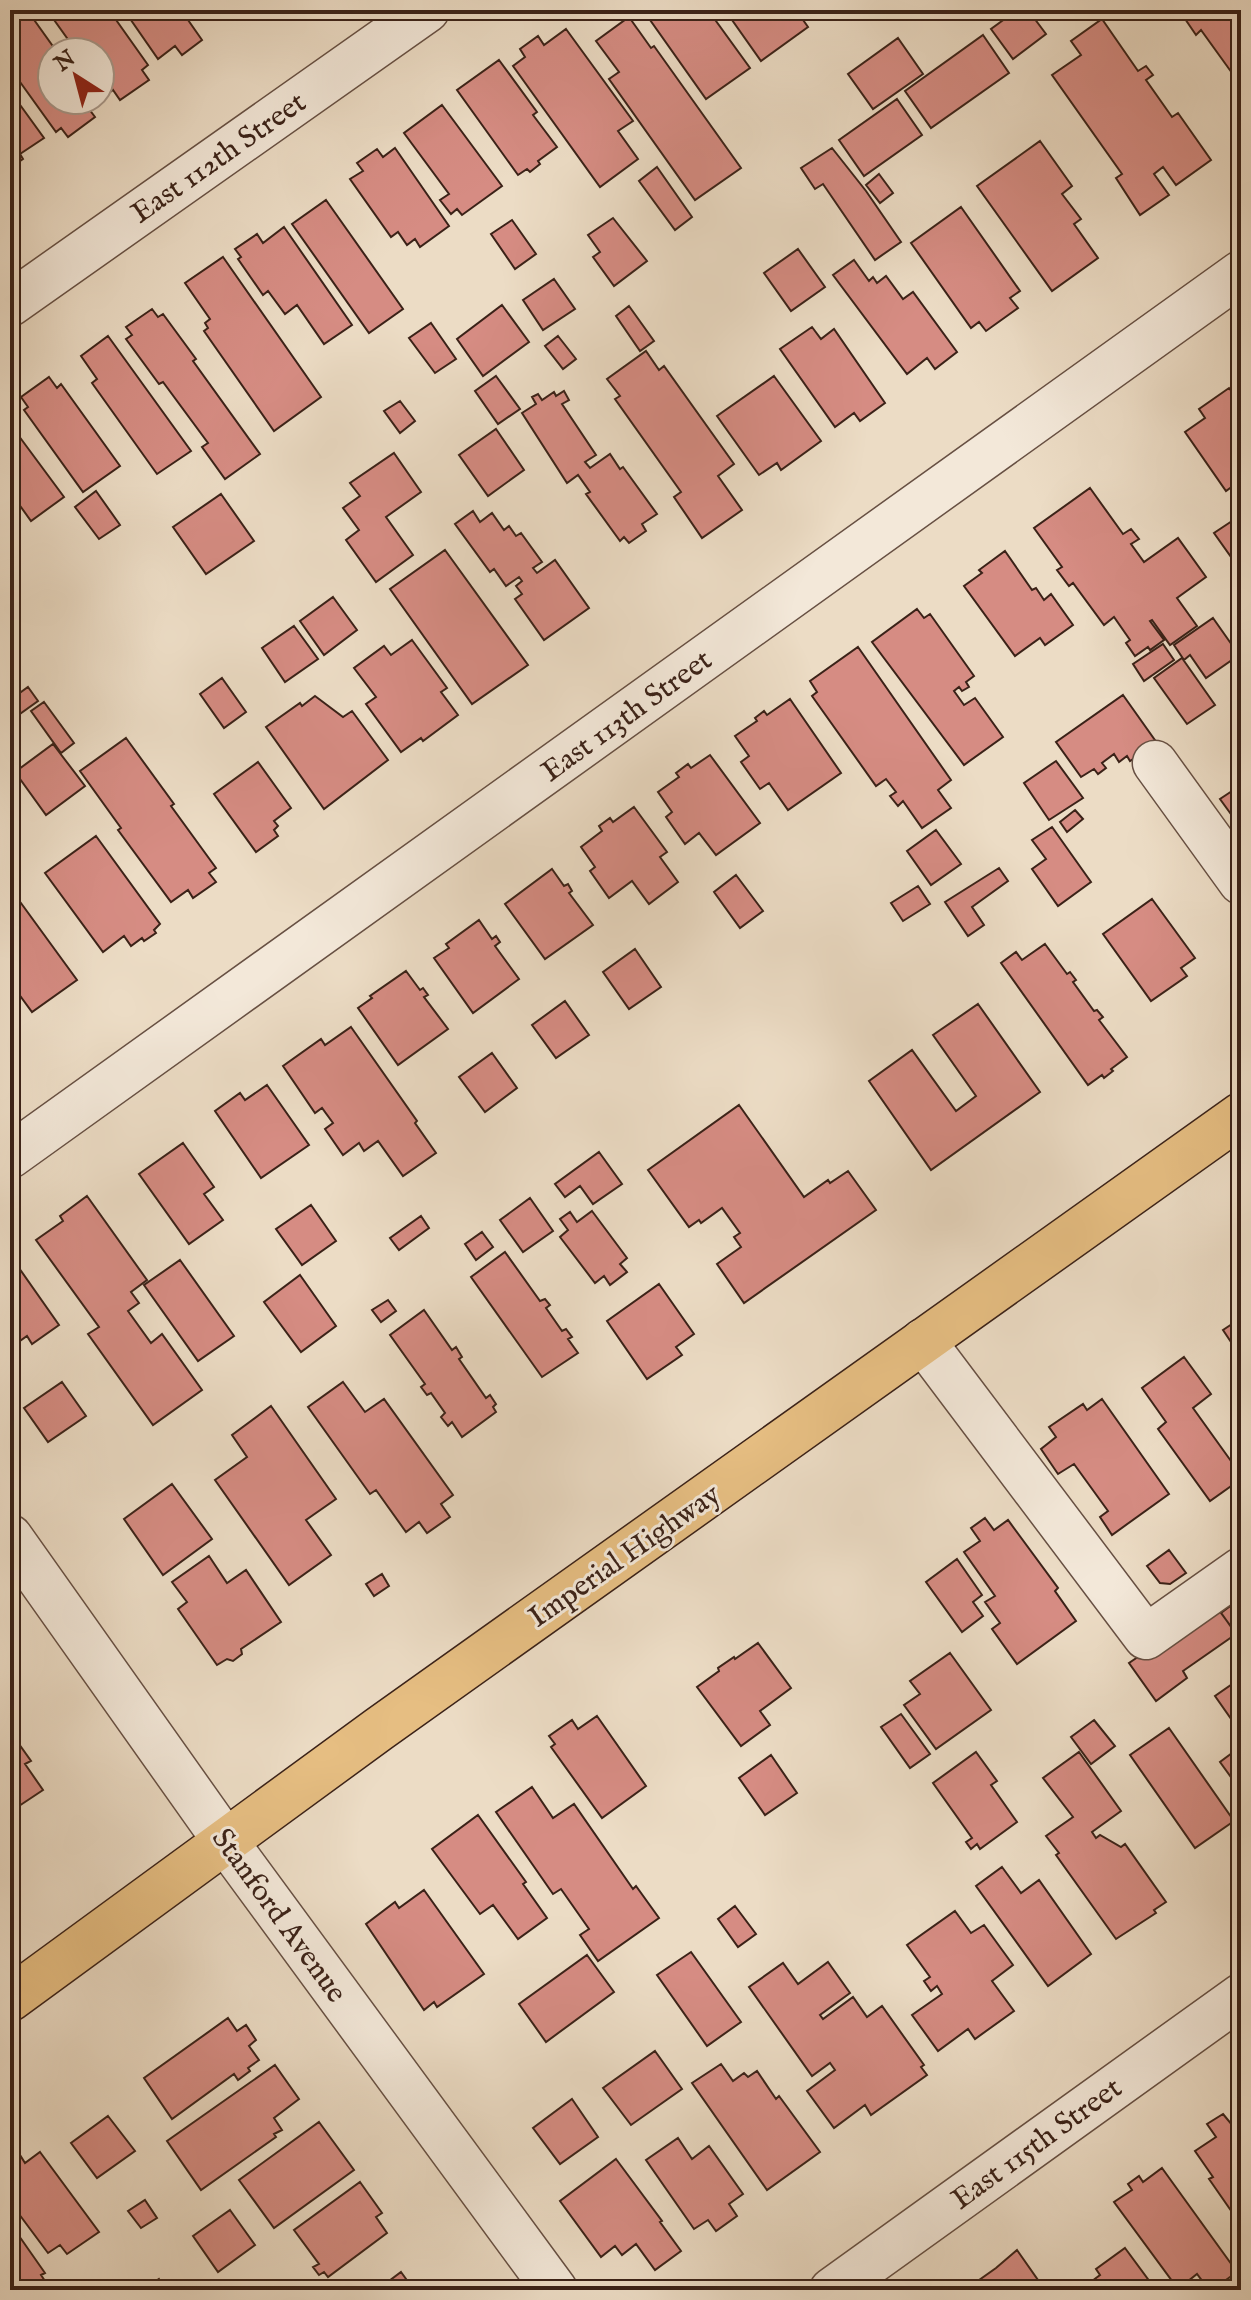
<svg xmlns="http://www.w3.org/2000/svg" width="1251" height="2300" font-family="'IM FELL English',serif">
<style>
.building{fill:#d68c83;stroke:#3b2218;stroke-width:2}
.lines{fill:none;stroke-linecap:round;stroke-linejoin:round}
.minor-casing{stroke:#675043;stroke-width:47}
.major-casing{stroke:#3b2218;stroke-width:47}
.minor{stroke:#f3e8d9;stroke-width:44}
.major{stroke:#e6be82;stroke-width:44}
.labels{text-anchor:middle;stroke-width:6;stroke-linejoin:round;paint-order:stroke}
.street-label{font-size:30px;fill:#3b2218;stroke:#f3e8d9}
</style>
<rect width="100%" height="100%" fill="#ecdcc5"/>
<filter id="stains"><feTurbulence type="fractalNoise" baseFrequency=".0025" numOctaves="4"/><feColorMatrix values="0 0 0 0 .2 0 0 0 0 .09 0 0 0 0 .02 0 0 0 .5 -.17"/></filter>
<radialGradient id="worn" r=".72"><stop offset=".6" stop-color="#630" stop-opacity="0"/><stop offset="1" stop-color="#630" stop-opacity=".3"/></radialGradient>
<path class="building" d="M20,10H27L57,52H52V100H91L95,105L89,109L95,117L68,137L61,128L56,132L10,68V18Z
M47,10H109L148,65L142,70L149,80L120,100L113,90L106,95L100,86V52H77Z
M124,10H181L202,40L182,55L175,46L158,59Z
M203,10H223L210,19Z
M643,10H708L750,68L706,99Z
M725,10H796L808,27L761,61Z
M981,10H1000L988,19Z
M1017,10H1028L1046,34L1013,59L991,29Z
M1179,10H1241V67L1232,73L1201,30L1196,35Z
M629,17L651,48L654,46L741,168L695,200L609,79L619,72L596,41Z
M1102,19L1138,71L1146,66L1153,75L1146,80L1172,117L1178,113L1211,160L1176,185L1163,167L1154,174L1169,195L1140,215L1116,178L1122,174L1052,75L1081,55L1071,41Z
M566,29L633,121L618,131L638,159L600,187L513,66L525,57L520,49L538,36L544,45Z
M983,35L1009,73L931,128L905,91Z
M898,38L923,74L873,109L848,74Z
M499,60L537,112L533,115L557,147L538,161L540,164L530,172L527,169L518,175L457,90Z
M10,91L44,138L20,154L23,159L10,168Z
M897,99L922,135L864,176L839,140Z
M442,105L502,186L462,215L457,209L451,214L440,200L449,194L404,133Z
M1040,141L1072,186L1062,194L1081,219L1074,224L1098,258L1052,291L977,186Z
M395,148L449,226L420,247L415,239L407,245L398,232L391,237L350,179L363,171L357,163L377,149L383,157Z
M832,148L866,191L901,242L875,260L823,184L815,189L801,168Z
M657,167L692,217L675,230L639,181Z
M879,174L893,193L880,203L866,185Z
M326,200L403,309L369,333L292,224Z
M961,207L1020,291L1010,298L1018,308L986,331L979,322L971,328L911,243Z
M613,218L647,261L614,286L593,257L600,252L588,235Z
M512,220L536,254L515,269L491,234Z
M284,227L352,325L324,344L297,305L285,314L268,291L263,295L238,259L241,257L235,249L257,234L263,243Z
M798,249L825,287L791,311L764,273Z
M223,257L321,397L274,431L204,331L208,328L205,323L210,319L185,283Z
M854,260L869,281L873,277L877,283L886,276L903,299L913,292L957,352L935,369L927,358L907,374L833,275Z
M554,279L575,309L543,330L523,300Z
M502,305L529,342L483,376L457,339Z
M629,306L654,341L640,351L616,316Z
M152,309L158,317L163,314L196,359L193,361L260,454L225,479L202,447L208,443L163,382L159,384L126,339L132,335L126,327Z
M431,323L456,359L435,373L409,338Z
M812,327L821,339L834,329L885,403L860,421L854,413L835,427L780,349Z
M108,336L191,451L157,474L92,383L97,379L81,356Z
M558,336L576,359L563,369L545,346Z
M646,351L659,370L664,366L734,464L718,476L742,510L702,538L674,497L681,492L615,399L620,396L607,379Z
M496,376L520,409L498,424L475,391Z
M774,376L821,441L781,470L777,463L759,475L717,416Z
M49,377L57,388L61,384L120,466L83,492L24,410L28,407L21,397Z
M1229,388L1241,404V480L1226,491L1185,432L1205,418L1199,409Z
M564,391L569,400L562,404L596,455L585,462L590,468L610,454L620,469L623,467L657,514L642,524L646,531L629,543L624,537L620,541L586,494L590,492L578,475L567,483L522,413L536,404L532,397L538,394L542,400L554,392L556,396Z
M400,401L415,421L400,433L384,411Z
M10,424L64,497L31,521L13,496L10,498Z
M496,429L524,470L488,496L459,455Z
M394,453L421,492L386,517L413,555L376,582L346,540L359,530L343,508L360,496L350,483Z
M1090,488L1123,534L1131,529L1139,539L1131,544L1144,562L1178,538L1206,577L1177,598L1197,626L1170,645L1152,620L1150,621L1164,640L1150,650L1148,647L1135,656L1126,643L1130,640L1114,617L1104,625L1073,583L1069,586L1057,570L1062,567L1034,528Z
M96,491L120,525L99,539L75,507Z
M221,494L254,541L206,574L173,527Z
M473,511L480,522L492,513L504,530L509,526L516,536L521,533L542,562L533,568L537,573L555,560L589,608L544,640L515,599L522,594L516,586L522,581L519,577L506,586L494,569L490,572L455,524Z
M1241,515V571L1214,533Z
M445,550L528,665L472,704L390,589Z
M1005,551L1032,590L1036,588L1044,600L1051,594L1073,625L1045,645L1040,638L1015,656L964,586L982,573L979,570Z
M333,597L357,630L324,655L300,621Z
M917,609L924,618L930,614L974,676L966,682L969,687L962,691L959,687L954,691L964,705L975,698L1003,737L964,765L872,642Z
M1213,618L1239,655L1206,678L1190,655L1184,660L1174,645Z
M294,626L318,659L285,682L262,648Z
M412,640L447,688L441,692L458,715L423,741L421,738L401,752L366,704L376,697L354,668L384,646L391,655Z
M1163,644L1174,660L1144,681L1133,664Z
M858,647L951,780L938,790L951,808L922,828L903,801L898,806L890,796L896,792L886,779L876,786L812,696L817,692L810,681Z
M1182,658L1215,705L1187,724L1154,678Z
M222,678L246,712L224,728L200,694Z
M28,687L38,701L10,721V700Z
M1123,695L1157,743L1130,761L1127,756L1119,762L1114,754L1102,763L1106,768L1098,774L1094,769L1081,777L1056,742Z
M315,696L343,717L352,711L388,760L324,809L266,727L300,703L302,706Z
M790,699L841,773L788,810L769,783L760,789L741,762L749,756L735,736L757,721L755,718L764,711L767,715Z
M44,702L74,743L61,753L31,711Z
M126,738L174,804L171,806L216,868L209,873L216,882L193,898L188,890L171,902L118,830L121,828L80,771Z
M53,744L85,786L46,815L15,772Z
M710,755L760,823L716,855L699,833L685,844L666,817L672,812L658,792L679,777L676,773L688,764L691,768Z
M1056,761L1083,798L1049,820L1024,783Z
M258,762L291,808L274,821L278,826L274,830L278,836L256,852L214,794Z
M1241,785V828L1220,799Z
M634,807L667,852L660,857L678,882L649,904L632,881L609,898L590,871L595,867L581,847L602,831L599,826L610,818L613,822Z
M1075,810L1083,819L1067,832L1060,822Z
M1052,827L1091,882L1058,906L1032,869L1046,859L1032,840Z
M936,830L961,864L931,885L907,851Z
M96,836L160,924L154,930L156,933L144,941L142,938L131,946L124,936L103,952L45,873Z
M999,868L1008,881L972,907L984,925L968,936L945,902Z
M552,869L564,886L568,884L572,891L569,893L593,925L545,959L505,904Z
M736,875L763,911L740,928L714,892Z
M918,886L930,904L903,921L891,903Z
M10,888L77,980L32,1012L10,982Z
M1152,899L1195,958L1181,968L1187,976L1151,1001L1103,934Z
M479,920L492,939L496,936L500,942L495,946L519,979L473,1013L434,958L449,948L446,944Z
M1045,944L1067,974L1070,972L1076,980L1073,982L1094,1011L1097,1010L1103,1017L1099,1020L1127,1057L1111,1069L1113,1071L1104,1078L1102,1075L1088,1085L1001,963L1016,952L1022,960Z
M635,949L661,987L629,1009L603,972Z
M406,971L420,990L423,988L428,995L424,997L448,1029L398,1065L358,1008L372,998L370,996Z
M565,1001L589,1035L556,1058L532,1025Z
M978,1004L1040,1092L931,1170L869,1081L912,1050L956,1111L976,1096L933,1035Z
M351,1027L417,1121L415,1123L436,1153L403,1176L378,1141L364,1151L359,1143L343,1155L325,1129L333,1123L322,1108L315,1113L283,1066L321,1039L325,1045Z
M492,1053L517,1088L485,1112L459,1077Z
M267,1085L309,1145L261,1178L215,1111L240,1093L245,1100Z
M739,1105L804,1197L828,1180L830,1183L848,1171L876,1210L744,1303L717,1264L741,1247L734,1237L740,1233L722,1208L701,1223L699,1220L689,1227L648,1170Z
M183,1143L214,1187L204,1194L223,1220L189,1244L139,1174Z
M599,1152L622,1184L593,1204L580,1186L565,1197L555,1184Z
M87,1196L147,1280L131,1292L139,1303L128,1311L151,1343L162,1334L202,1390L153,1425L88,1334L99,1327L36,1240L63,1221L60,1216Z
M530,1198L553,1231L523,1252L500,1220Z
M311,1205L336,1241L302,1265L276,1229Z
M592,1211L627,1258L620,1264L627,1272L610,1285L604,1276L595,1283L560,1237L568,1230L560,1219L570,1212L577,1222Z
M421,1216L429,1228L399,1250L390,1238Z
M482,1232L493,1247L476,1260L465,1244Z
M505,1252L540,1301L545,1299L550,1305L546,1308L562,1331L566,1329L572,1337L568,1339L578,1353L542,1377L471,1277Z
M12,1258L59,1325L32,1344L27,1336L10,1348V1260Z
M180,1260L234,1336L198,1361L144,1285Z
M300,1275L336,1326L301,1352L264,1302Z
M659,1284L694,1334L676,1347L682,1355L647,1379L607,1321Z
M388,1300L396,1311L381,1322L372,1310Z
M424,1310L452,1350L456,1347L462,1357L459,1359L486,1398L490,1395L496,1404L493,1407L496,1412L462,1437L452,1422L448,1426L441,1417L445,1413L431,1393L427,1395L421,1387L425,1384L390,1335Z
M1241,1318V1357L1223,1330Z
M10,1351L18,1362L10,1367Z
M1184,1357L1211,1394L1193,1408L1241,1475V1479L1210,1501L1158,1429L1166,1422L1142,1388Z
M1241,1368V1387L1232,1375Z
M62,1382L86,1416L48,1442L24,1408Z
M343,1382L365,1412L384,1399L453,1495L441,1504L450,1517L427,1533L419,1522L406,1532L376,1490L370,1494L308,1407Z
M1102,1399L1169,1494L1112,1535L1100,1517L1108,1511L1074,1464L1058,1474L1041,1449L1056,1437L1049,1427L1083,1404L1087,1410Z
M271,1406L336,1499L306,1520L331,1555L289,1585L215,1480L247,1457L232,1435Z
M172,1484L212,1539L163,1575L124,1519Z
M985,1518L994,1530L1008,1520L1058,1588L1055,1591L1076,1621L1017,1664L992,1629L1000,1623L985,1602L995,1596L964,1552L980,1541L971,1528Z
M1169,1550L1186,1573L1170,1584L1160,1583L1147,1566Z
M209,1556L227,1583L246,1570L281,1622L241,1649L242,1654L233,1661L227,1659L217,1665L178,1609L187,1602L172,1582Z
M957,1559L982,1595L973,1602L983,1616L962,1632L926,1582Z
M382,1574L389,1586L374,1596L366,1584Z
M1241,1598V1640L1221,1613Z
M1217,1607L1236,1634L1183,1671L1187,1678L1156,1701L1129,1663L1163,1640Z
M758,1643L791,1688L760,1711L770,1725L741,1746L697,1687L719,1671L718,1668L734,1657L735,1659Z
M950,1653L991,1710L936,1749L904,1705L920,1694L910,1681Z
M1241,1678V1733L1215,1696Z
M901,1714L930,1754L910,1768L881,1727Z
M597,1716L646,1786L602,1818L551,1747L555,1744L549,1736L572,1720L578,1729Z
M1094,1720L1115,1746L1091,1764L1071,1737Z
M1169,1728L1234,1821L1195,1848L1130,1755Z
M14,1737L31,1761L25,1764L43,1790L10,1812V1740Z
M1241,1739V1791L1220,1762L1236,1750L1233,1745Z
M976,1752L997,1781L991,1785L1017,1822L980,1849L977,1844L971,1849L966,1842L972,1838L933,1783Z
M1079,1752L1121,1811L1092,1832L1096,1838L1100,1835L1121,1847L1125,1844L1166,1902L1154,1910L1156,1913L1116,1939L1056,1855L1059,1853L1046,1836L1073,1817L1043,1778Z
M771,1755L797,1793L765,1815L739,1778Z
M532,1787L553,1818L574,1804L633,1889L636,1886L659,1918L598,1961L580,1935L589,1929L561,1889L553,1894L496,1812Z
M478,1815L526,1882L523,1884L547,1918L518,1939L493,1905L480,1914L432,1849Z
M1002,1867L1021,1893L1039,1880L1091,1954L1048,1986L976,1886Z
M424,1890L484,1974L437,2007L434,2002L424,2010L366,1924L395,1902L399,1908Z
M735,1906L756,1934L738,1947L718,1919Z
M955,1911L971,1933L984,1925L1013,1965L992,1981L1014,2011L975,2039L968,2029L938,2051L912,2015L942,1994L937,1986L931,1991L924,1981L930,1977L907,1945Z
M691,1952L741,2022L707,2046L657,1975Z
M587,1955L614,1992L546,2042L519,2004Z
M828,1962L850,1993L820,2015L823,2019L853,1997L867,2017L882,2006L924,2065L921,2067L927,2075L871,2115L865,2105L834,2128L807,2091L835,2070L830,2063L812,2076L749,1987L783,1963L798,1984Z
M228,2018L237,2031L246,2025L256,2040L249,2046L259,2060L248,2068L250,2071L238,2080L234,2074L172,2119L144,2078Z
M655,2051L682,2089L631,2125L603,2088Z
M721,2064L733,2081L744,2073L748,2077L757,2071L776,2099L779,2096L820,2152L767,2190L692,2083Z
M275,2065L299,2099L274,2118L282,2130L274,2134L276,2137L201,2190L167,2141Z
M572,2099L598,2137L560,2164L533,2128Z
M1223,2114L1232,2125L1241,2119V2225L1209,2179L1213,2177L1195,2151L1216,2137L1207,2124Z
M108,2116L135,2151L97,2178L71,2143Z
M319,2122L354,2170L274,2228L239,2180Z
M678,2138L692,2159L709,2146L743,2194L729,2204L737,2216L716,2231L708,2220L694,2229L646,2160Z
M40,2152L99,2232L67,2254L60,2245L48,2253L10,2202V2163L20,2155L25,2163Z
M616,2159L662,2221L660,2222L681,2251L655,2270L636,2244L622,2255L615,2246L601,2257L560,2201Z
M1162,2168L1237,2272L1212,2290H1209L1197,2274L1178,2289L1114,2202L1132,2190L1128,2184L1139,2176L1143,2182Z
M360,2182L382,2213L376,2217L387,2233L328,2277L324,2272L319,2275L313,2267L319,2264L294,2230Z
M145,2200L157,2218L141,2228L128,2211Z
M230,2210L255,2245L218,2272L193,2236Z
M10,2223L45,2273L41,2275L51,2290H11L10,2288Z
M1125,2248L1156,2290H1080L1100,2275L1096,2269Z
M1017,2250L1045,2290H965L996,2268Z
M401,2272L414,2290H377Z
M159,2279L167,2290H143Z"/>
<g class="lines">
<defs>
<path id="minor" d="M10,304L427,10
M1155,763L1241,882
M10,1156L1241,273
M923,1341L1146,1637L1241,1570
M10,1537L226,1842L555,2290
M832,2290L1241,1996"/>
<path id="major" d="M10,1999L379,1729L1241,1115"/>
</defs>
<use href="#minor" class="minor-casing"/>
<use href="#major" class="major-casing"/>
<use href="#minor" class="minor"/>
<use href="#major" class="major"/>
</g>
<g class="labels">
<g class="street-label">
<text transform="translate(218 157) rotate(-35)" y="10">East 112th Street</text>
<text transform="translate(626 715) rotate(-36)" y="10">East 113th Street</text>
<text transform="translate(624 1555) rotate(-35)" y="10">Imperial Highway</text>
<text transform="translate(280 1915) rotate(54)" y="10">Stanford Avenue</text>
<text transform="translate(1036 2143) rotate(-36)" y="10">East 115th Street</text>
</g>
</g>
<rect width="1251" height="2300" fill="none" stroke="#ecdcc5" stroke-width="40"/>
<rect x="12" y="12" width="1227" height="2276" fill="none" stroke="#3b2218" stroke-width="4"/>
<rect x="20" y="20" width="1211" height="2260" fill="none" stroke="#3b2218" stroke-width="2"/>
<g transform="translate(76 76) rotate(324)"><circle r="38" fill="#f3e8d9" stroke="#a9998c" stroke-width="2"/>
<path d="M0-6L14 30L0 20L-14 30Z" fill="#8f2418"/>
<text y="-12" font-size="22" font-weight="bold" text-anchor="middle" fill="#3b2218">N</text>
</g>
<rect width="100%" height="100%" filter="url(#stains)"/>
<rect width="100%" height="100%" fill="url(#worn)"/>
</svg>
